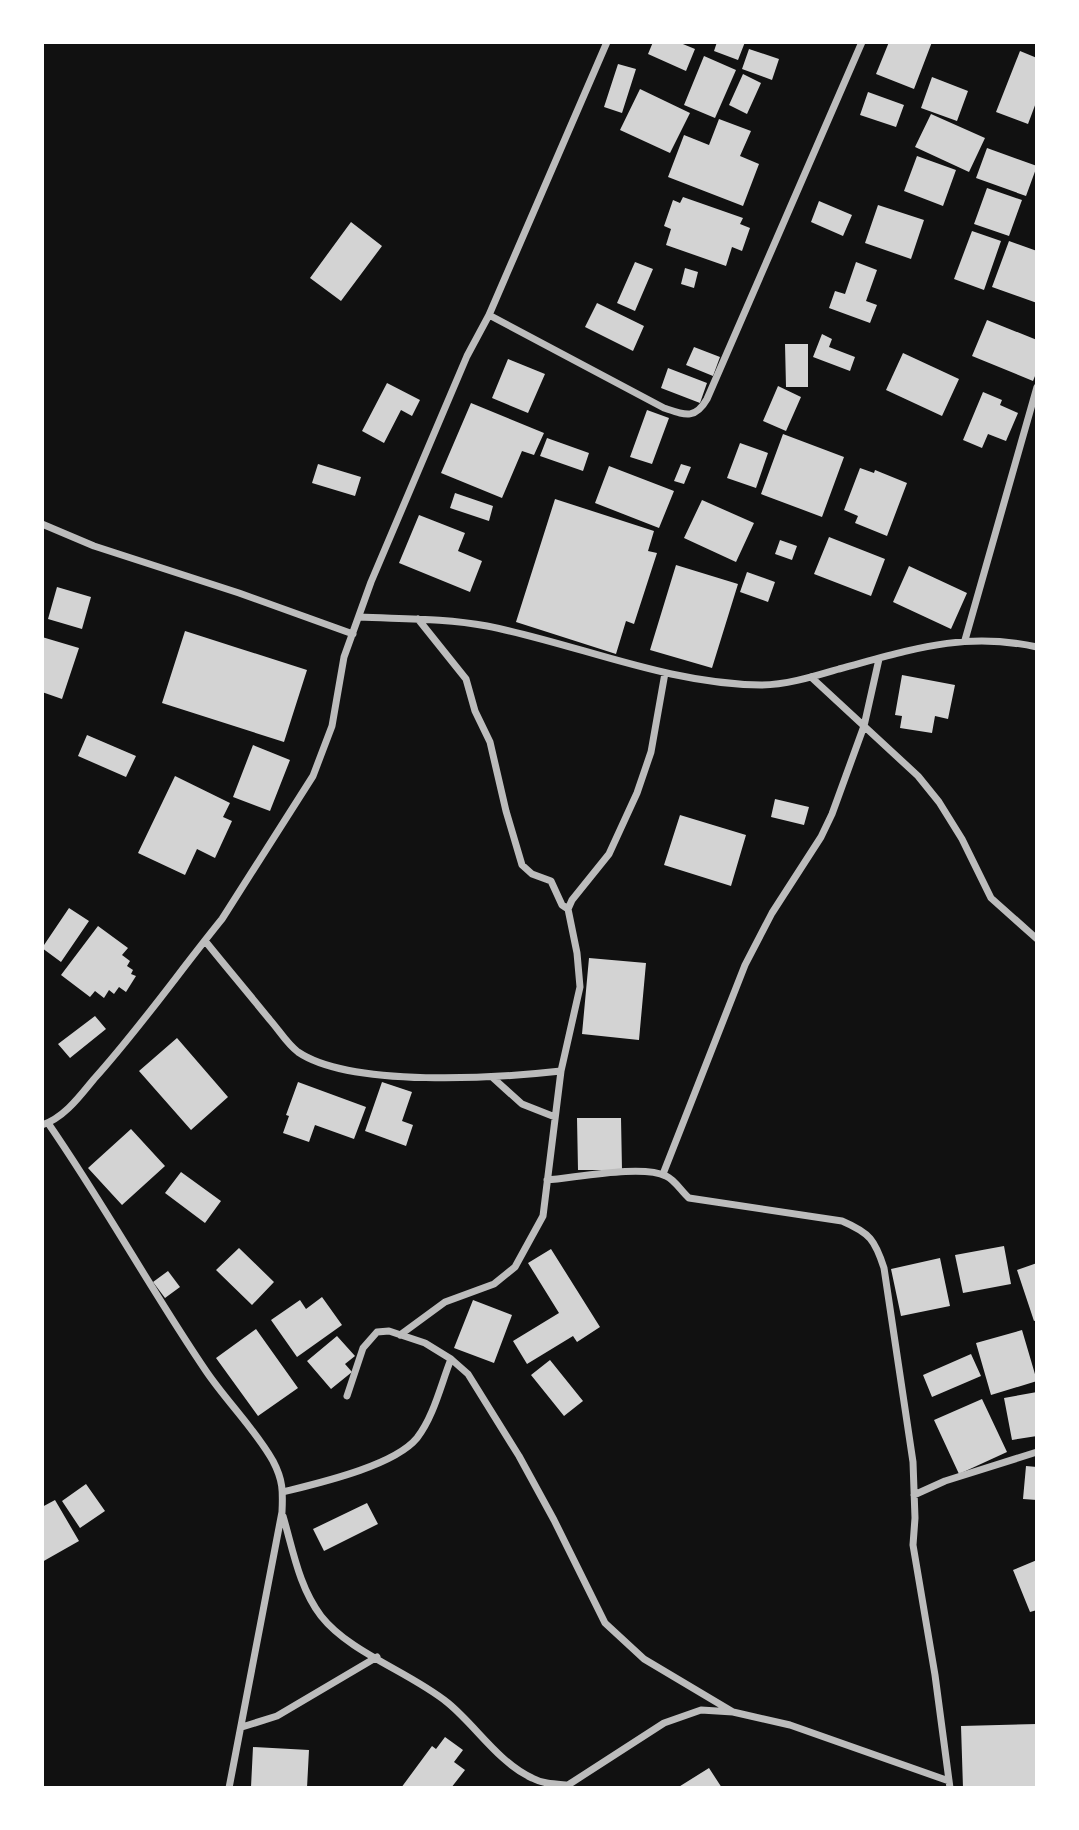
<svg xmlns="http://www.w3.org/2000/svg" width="1079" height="1830" font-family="'Sofia Sans Condensed',sans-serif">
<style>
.building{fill:#d3d3d3}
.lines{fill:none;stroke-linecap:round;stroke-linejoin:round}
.minor{stroke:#bcbcbc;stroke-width:7}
</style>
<rect width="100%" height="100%" fill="#111"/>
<path class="building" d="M653,42H678L695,49L686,71L648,54Z
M717,42H745L738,60L714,51Z
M889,42H932L914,89L876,74Z
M749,49L779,59L772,80L742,69Z
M1020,51L1037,58V100L1028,124L996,112Z
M704,56L736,70L715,118L684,105Z
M618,64L636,69L622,113L604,107Z
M743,74L761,83L747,114L729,105Z
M932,77L968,91L957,121L921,108Z
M640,89L690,113L670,153L620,130Z
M868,92L904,105L896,127L860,115Z
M931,114L985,138L969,172L915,147Z
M719,119L751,131L740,156L759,164L743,206L668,177L684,135L709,145Z
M987,148L1037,166L1026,196L976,178Z
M917,156L956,170L943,206L904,191Z
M987,188L1022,200L1009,236L974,224Z
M683,197L743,218L740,224L750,228L742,251L732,247L726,266L666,245L671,229L664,226L673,200L680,203Z
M819,201L852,215L843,236L811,222Z
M878,205L924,220L911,259L865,243Z
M351,222L382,246L341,301L310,278Z
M972,231L1001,241L984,290L954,279Z
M1009,241L1037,251V303L992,287Z
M635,262L653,269L635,311L617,303Z
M856,262L877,270L866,301L877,305L870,323L829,308L835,291L845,294Z
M685,268L698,272L694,288L681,284Z
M597,303L644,326L633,351L585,327Z
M987,320L1037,340V371L1033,381L972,356Z
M822,334L832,339L829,347L855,357L850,371L813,357Z
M785,344H808V387H786Z
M694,347L720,357L713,376L686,365Z
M903,353L959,379L942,416L886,390Z
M508,359L545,374L528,413L492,398Z
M668,368L707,383L700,403L661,388Z
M387,383L420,400L412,416L401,410L384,443L362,431Z
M778,386L801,397L786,431L763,421Z
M983,392L1002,400L1000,405L1018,413L1006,441L988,434L982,448L963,440Z
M471,403L544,433L534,455L522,451L502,498L441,473Z
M647,410L669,418L652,464L630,457Z
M783,434L844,457L822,517L761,494Z
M547,438L589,453L583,471L540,456Z
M740,443L768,453L756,488L727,478Z
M318,464L361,477L355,496L312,483Z
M681,464L691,467L684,484L674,481Z
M609,466L674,491L659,528L595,503Z
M860,468L874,473L875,470L907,483L887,536L855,523L858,516L844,510Z
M455,493L493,506L489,521L450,508Z
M555,499L654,531L648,551L657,553L634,624L626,621L616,654L516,622Z
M702,500L754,523L736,562L684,538Z
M419,515L465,533L458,551L482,561L470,592L399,563Z
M829,537L885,559L871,596L814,574Z
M780,540L797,546L792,560L775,554Z
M676,565L738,584L712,668L650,650Z
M909,566L967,593L951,629L893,602Z
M747,572L775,582L768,602L740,592Z
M57,587L91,597L82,629L48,619Z
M185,631L307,670L284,742L162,703Z
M42,637L79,648L62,699L42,692Z
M902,675L955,685L948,719L935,716L932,733L900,728L902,716L895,715Z
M87,735L136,756L126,777L78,756Z
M253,745L290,760L270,811L233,797Z
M175,776L230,803L223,817L232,821L215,858L197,849L185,875L138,853Z
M775,799L809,807L804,825L771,817Z
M680,815L746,835L731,886L664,865Z
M69,908L89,921L61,962L42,948Z
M98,926L128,948L122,955L130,961L127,966L133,970L131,974L136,976L126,992L119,987L114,994L109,990L104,998L95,991L90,997L61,975Z
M589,958L646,963L639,1040L582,1034Z
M95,1016L106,1029L70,1058L58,1044Z
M177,1038L228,1097L191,1130L139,1071Z
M298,1082L366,1107L354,1139L315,1125L309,1142L283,1133L289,1116L286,1115Z
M382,1082L412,1092L402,1121L413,1125L406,1146L365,1131Z
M577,1118H621L622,1170H578Z
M131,1129L165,1166L122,1205L88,1168Z
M181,1172L221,1201L205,1223L165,1193Z
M1004,1246L1011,1284L963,1293L955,1255Z
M239,1248L274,1282L252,1305L216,1270Z
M551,1249L600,1327L577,1342L573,1336L527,1364L513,1341L559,1313L528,1263Z
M940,1258L950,1306L901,1316L891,1269Z
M1037,1263V1320L1034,1321L1017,1270Z
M168,1271L180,1287L165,1298L153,1282Z
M322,1297L342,1325L297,1357L271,1320L300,1300L306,1309Z
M473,1300L512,1315L494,1363L454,1348Z
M256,1329L298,1388L258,1416L216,1358Z
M1022,1330L1037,1381L991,1395L976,1343Z
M337,1336L355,1356L345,1364L352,1372L331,1389L307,1361Z
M971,1354L981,1376L932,1397L923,1375Z
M550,1360L583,1401L564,1416L531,1375Z
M1037,1392V1436L1012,1440L1004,1398Z
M982,1399L1007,1452L959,1474L934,1420Z
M1026,1466L1037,1467V1500L1023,1499Z
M86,1484L105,1511L80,1528L62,1501Z
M55,1500L79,1541L42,1562V1507Z
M367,1503L378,1524L324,1551L313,1529Z
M1037,1560V1610L1030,1612L1013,1570Z
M1037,1724V1788H963L961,1726Z
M445,1737L463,1750L454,1762L465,1770L451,1788H401L432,1746L436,1749Z
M253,1747L309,1750L307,1788L251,1787Z
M709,1768L722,1788H677Z"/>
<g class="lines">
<path class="minor" d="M489,315L664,408C685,415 695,420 707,399L862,42
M42,524L94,546L239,593L353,634
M359,617C401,619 445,618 487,626C578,644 666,684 761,685C787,685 815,676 839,669C910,650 963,631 1037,647
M418,619L466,679L475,711L490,742L506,811L522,865L532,874L551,881L562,905L568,909
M965,640L1037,387
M811,677L918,776L939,802L962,839L991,898L1037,939
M206,942C227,968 249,994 270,1020C279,1030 287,1044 298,1052C351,1088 498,1078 561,1071
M492,1077L522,1104L555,1117
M48,1123C104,1204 151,1290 206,1371C227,1402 255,1429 273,1461C283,1480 283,1491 282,1512L229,1788
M42,1125C64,1118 80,1096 94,1079C140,1028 179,972 222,919L313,776L332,726L344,657L371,582L467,356L489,315L607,42
M663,1174L745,965L772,913L821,837L832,814L864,726L879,659
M547,1180C575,1178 642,1164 666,1176C675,1180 681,1191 689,1198L842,1221C870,1233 875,1240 884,1268L913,1462L915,1518L913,1545L935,1675L950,1788
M400,1335L445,1302L494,1284L515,1267L543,1216L561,1071L580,987L577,953L568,909L572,900L609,854L637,793L651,752L665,673
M347,1396L363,1348L377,1332L389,1331L425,1343L451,1359L468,1374L519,1456L554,1520L605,1623L644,1659L733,1712
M283,1492C319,1483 394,1466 417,1438C434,1416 441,1384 451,1359
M914,1495L945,1481L1037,1452
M283,1516C293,1550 299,1587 321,1616C350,1653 410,1672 448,1703C476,1726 498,1762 532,1778C543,1784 555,1784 568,1785
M242,1727L277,1716L377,1657
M567,1787L568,1785L664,1723L701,1710L733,1712L790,1725L949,1781"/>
</g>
<rect width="1079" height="1830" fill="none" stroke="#ffffff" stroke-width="88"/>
</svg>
